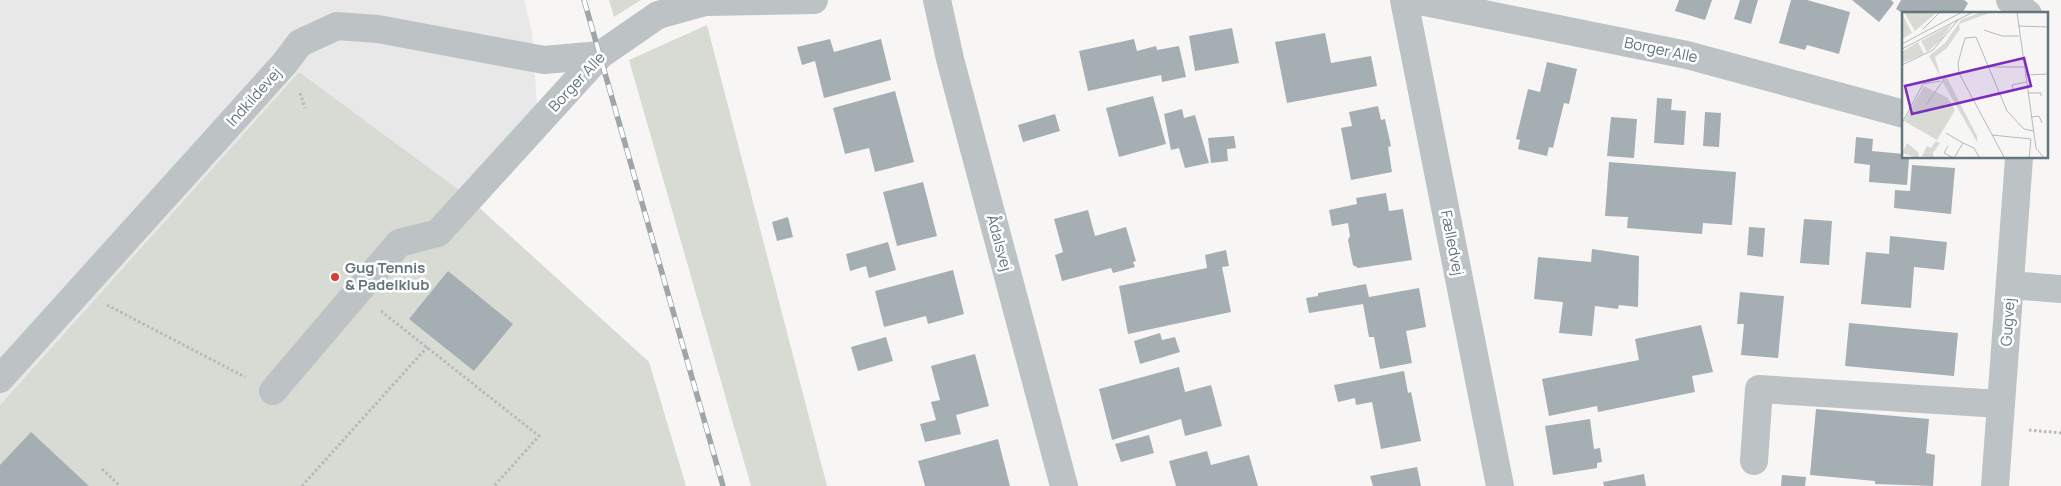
<svg xmlns="http://www.w3.org/2000/svg" width="2061" height="486" font-family="Manrope,sans-serif">
<style>
.built{fill:#e7e8e7}
.green{fill:#d7dbd3}
.building{fill:#a5afb3}
.lines{fill:none;stroke-linecap:round;stroke-linejoin:round}
.path{stroke:#b6babc;stroke-width:3;stroke-dasharray:2.5 2.5;stroke-linecap:butt}
.minor{stroke:#bdc3c5;stroke-width:28}
.rail-casing{stroke:#9da6aa;stroke-width:5.5}
.rail{stroke:#fff;stroke-width:4;stroke-dasharray:11;stroke-linecap:butt}
.poi-dot{fill:#d93f31;stroke:#fff;stroke-width:2}
.labels{text-anchor:middle;stroke-width:5;stroke-linejoin:round;paint-order:stroke}
.street-label{font-size:15px;fill:#63767d;stroke:#fff}
.poi-label{font-size:15px;font-weight:bold;fill:#63767d;stroke:#fff;text-anchor:start}
.inset-road{fill:none;stroke:#b3bbbd;stroke-width:1}
.view{fill:#7b2cbf;fill-opacity:0.15;stroke:#7b2cbf;stroke-width:2.5}
.inset-edge{fill:none;stroke:#63767d;stroke-width:2.5}
</style>
<rect width="100%" height="100%" fill="#f7f6f4"/>
<path class="built" d="M0,0H524L532,32L537,105L462,192L299,72L0,405Z"/>
<path class="green" d="M609,0H641L614,17Z
M707,25L827,486H751L629,60Z
M299,72L462,192L649,362L686,486H0V405Z"/>
<path class="building" d="M1679,0H1712L1705,20L1675,11Z
M1740,0H1758L1751,24L1734,19Z
M1791,0H1807L1850,12L1839,54L1807,45L1805,50L1779,43Z
M1852,0H1891L1894,3L1879,22Z
M1901,0H1964L1968,3L1962,14H1904L1896,9Z
M1232,28L1239,63L1195,71L1189,36Z
M1325,33L1331,63L1371,56L1377,86L1287,103L1275,42Z
M830,39L834,52L881,39L891,80L824,98L815,61L802,65L797,47Z
M1134,39L1137,51L1156,46L1157,50L1179,46L1186,77L1162,82L1161,75L1088,91L1079,51Z
M1547,62L1577,69L1569,104L1564,103L1553,148L1549,147L1547,156L1518,149L1520,140L1516,139L1528,89L1540,92Z
M895,91L914,162L875,172L869,148L845,154L833,108Z
M1153,96L1166,144L1119,157L1106,108Z
M1657,98L1672,99L1671,110L1686,111L1684,145L1654,143Z
M1378,106L1381,120L1385,119L1391,146L1388,147L1392,172L1351,180L1341,128L1352,126L1349,112Z
M1182,109L1184,118L1195,115L1209,163L1185,168L1179,148L1171,150L1164,114Z
M1705,112L1721,113L1719,147L1703,146Z
M1055,114L1060,131L1023,142L1018,125Z
M1611,117L1637,119L1634,158L1607,156Z
M1234,136L1236,148L1227,149L1228,161L1211,163L1208,138Z
M1856,137L1873,139L1872,151L1904,154V158H1909L1907,185L1869,182L1870,165L1854,163Z
M1609,162L1736,172L1732,225L1703,223L1702,234L1627,228L1628,217L1605,216Z
M1912,165L1955,168L1951,214L1894,208L1895,190L1910,191Z
M923,182L937,236L897,246L883,192Z
M1386,193L1389,211L1403,209L1412,260L1358,268L1353,265L1348,240L1350,236L1348,223L1332,226L1329,210L1357,204L1356,198Z
M1088,210L1095,236L1126,227L1136,261L1133,262L1135,267L1113,273L1111,268L1062,281L1055,255L1063,252L1054,219Z
M788,217L793,237L777,241L772,222Z
M1804,219L1832,221L1829,265L1800,263Z
M1749,227L1765,228L1763,257L1747,255Z
M1890,236L1947,242L1944,270L1914,267L1911,308L1861,304L1866,252L1889,254Z
M888,242L896,270L869,278L866,266L850,271L846,254Z
M1592,249L1639,256L1638,307L1619,305L1618,309L1595,306L1592,336L1559,333L1563,302L1534,299L1538,257L1591,262Z
M1226,250L1229,266L1222,267L1231,312L1128,334L1119,286L1207,268L1205,255Z
M953,270L964,314L928,324L926,316L884,327L875,291Z
M448,271L513,324L474,371L409,319Z
M1366,284L1369,297L1419,288L1426,327L1406,331L1412,363L1380,369L1374,337H1369L1363,304L1309,313L1306,298L1318,296V293Z
M1740,292L1784,296L1778,358L1741,355L1744,324H1737Z
M1849,323L1958,333L1954,376L1845,366Z
M1701,325L1713,372L1692,376L1695,392L1598,412L1597,406L1549,416L1542,379L1639,360L1635,339Z
M1160,333L1162,340L1175,337L1180,352L1140,364L1134,341Z
M886,337L893,361L858,371L851,347Z
M975,354L989,406L956,415L961,434L925,442L920,424L936,420L931,402L940,400L931,366Z
M1179,367L1185,392L1211,385L1222,426L1185,436L1181,419L1112,440L1099,389Z
M1404,371L1408,393L1411,392L1421,441L1381,449L1372,402L1356,405L1355,398L1338,402L1334,385Z
M1816,409L1929,419L1926,453L1935,455L1933,486L1875,484V481L1810,475Z
M1590,419L1594,449L1600,448L1602,462L1597,463V468L1553,475L1545,426Z
M31,432L89,486H0V465Z
M1149,435L1154,453L1121,462L1115,444Z
M998,439L1010,486H925L918,461Z
M1207,451L1211,465L1249,455L1258,486H1176L1169,461Z
M1417,467L1421,486H1373L1370,476Z
M1644,474L1646,486H1604L1603,482Z
M1782,475L1806,477L1805,486H1781Z"/>
<g class="lines">
<path class="path" d="M300,93L305,108
M107,305L245,377
M381,311L539,436L494,486
M2029,430L2061,433
M102,469L120,486
M302,486L428,346"/>
<path class="minor" d="M937,0L950,59L1064,486
M1404,0L1500,486
M1415,0L1687,55L1904,114
M2010,0L2028,14
M2010,285L2061,289
M0,379L284,64L300,43L337,26L378,29L544,60L600,55
M273,391L399,243L438,233L600,55L658,15L705,2L814,0
M1754,461L1759,389L2001,404
M1995,486L2019,158"/>
<defs>
<path id="rail" d="M584,0L723,486"/>
</defs>
<use href="#rail" class="rail-casing"/>
<use href="#rail" class="rail"/>
</g>
<circle class="poi-dot" cx="335" cy="277" r="5"/>
<g class="labels">
<g class="street-label">
<text transform="translate(1661 50) rotate(12)" y="5">Borger Alle</text>
<text transform="translate(577 82) rotate(-47)" y="5">Borger Alle</text>
<text transform="translate(254 97) rotate(-48)" y="5">Indkildevej</text>
<text transform="translate(999 243) rotate(75)" y="5">Ådalsvej</text>
<text transform="translate(1452 243) rotate(79)" y="5">Fælledvej</text>
<text transform="translate(2008 322) rotate(-86)" y="5">Gugvej</text>
</g>
<g class="poi-label">
<text x="345" y="273">Gug Tennis<tspan x="345" dy="17">&amp; Padelklub</tspan></text>
</g>
</g>
<g transform="translate(1902 12)">
<rect width="146" height="146" fill="#f7f6f4"/>
<path d="M2,0H35L13,19ZM79,0H90L57,12L58,17L45,36L33,45L39,66L27,44L43,31L59,8ZM0,2L10,21L0,27ZM50,12L38,29L25,40L19,29ZM16,30L22,42L0,51V40ZM45,66L75,124V130L40,69ZM22,74L46,86L53,98L35,128L2,109ZM34,129L38,131L31,141L32,146L20,144L25,134L29,136ZM5,131L17,141L16,146L0,141Z" fill="#d7dbd3"/>
<path class="inset-road" d="M115,0L134,136L143,147M116,14L147,15M21,17L38,0M82,18L100,24H117M0,32L60,0M0,37L71,0M0,53L31,38L56,8M123,63L147,62M111,77L110,73L124,70M126,81H139V84M24,93L44,64L84,55H122M129,105L137,104L140,111M0,111L21,72L38,69M44,121L61,131L52,146L42,141L46,134M90,123L129,127L127,146M61,131L72,136L78,147M103,147L57,61L56,51L63,26L74,25L105,99L122,117L132,119"/>
<path class="view" d="M122,46L129,74L10,102L3,74Z"/>
<rect width="146" height="146" class="inset-edge"/>
</g>
</svg>
